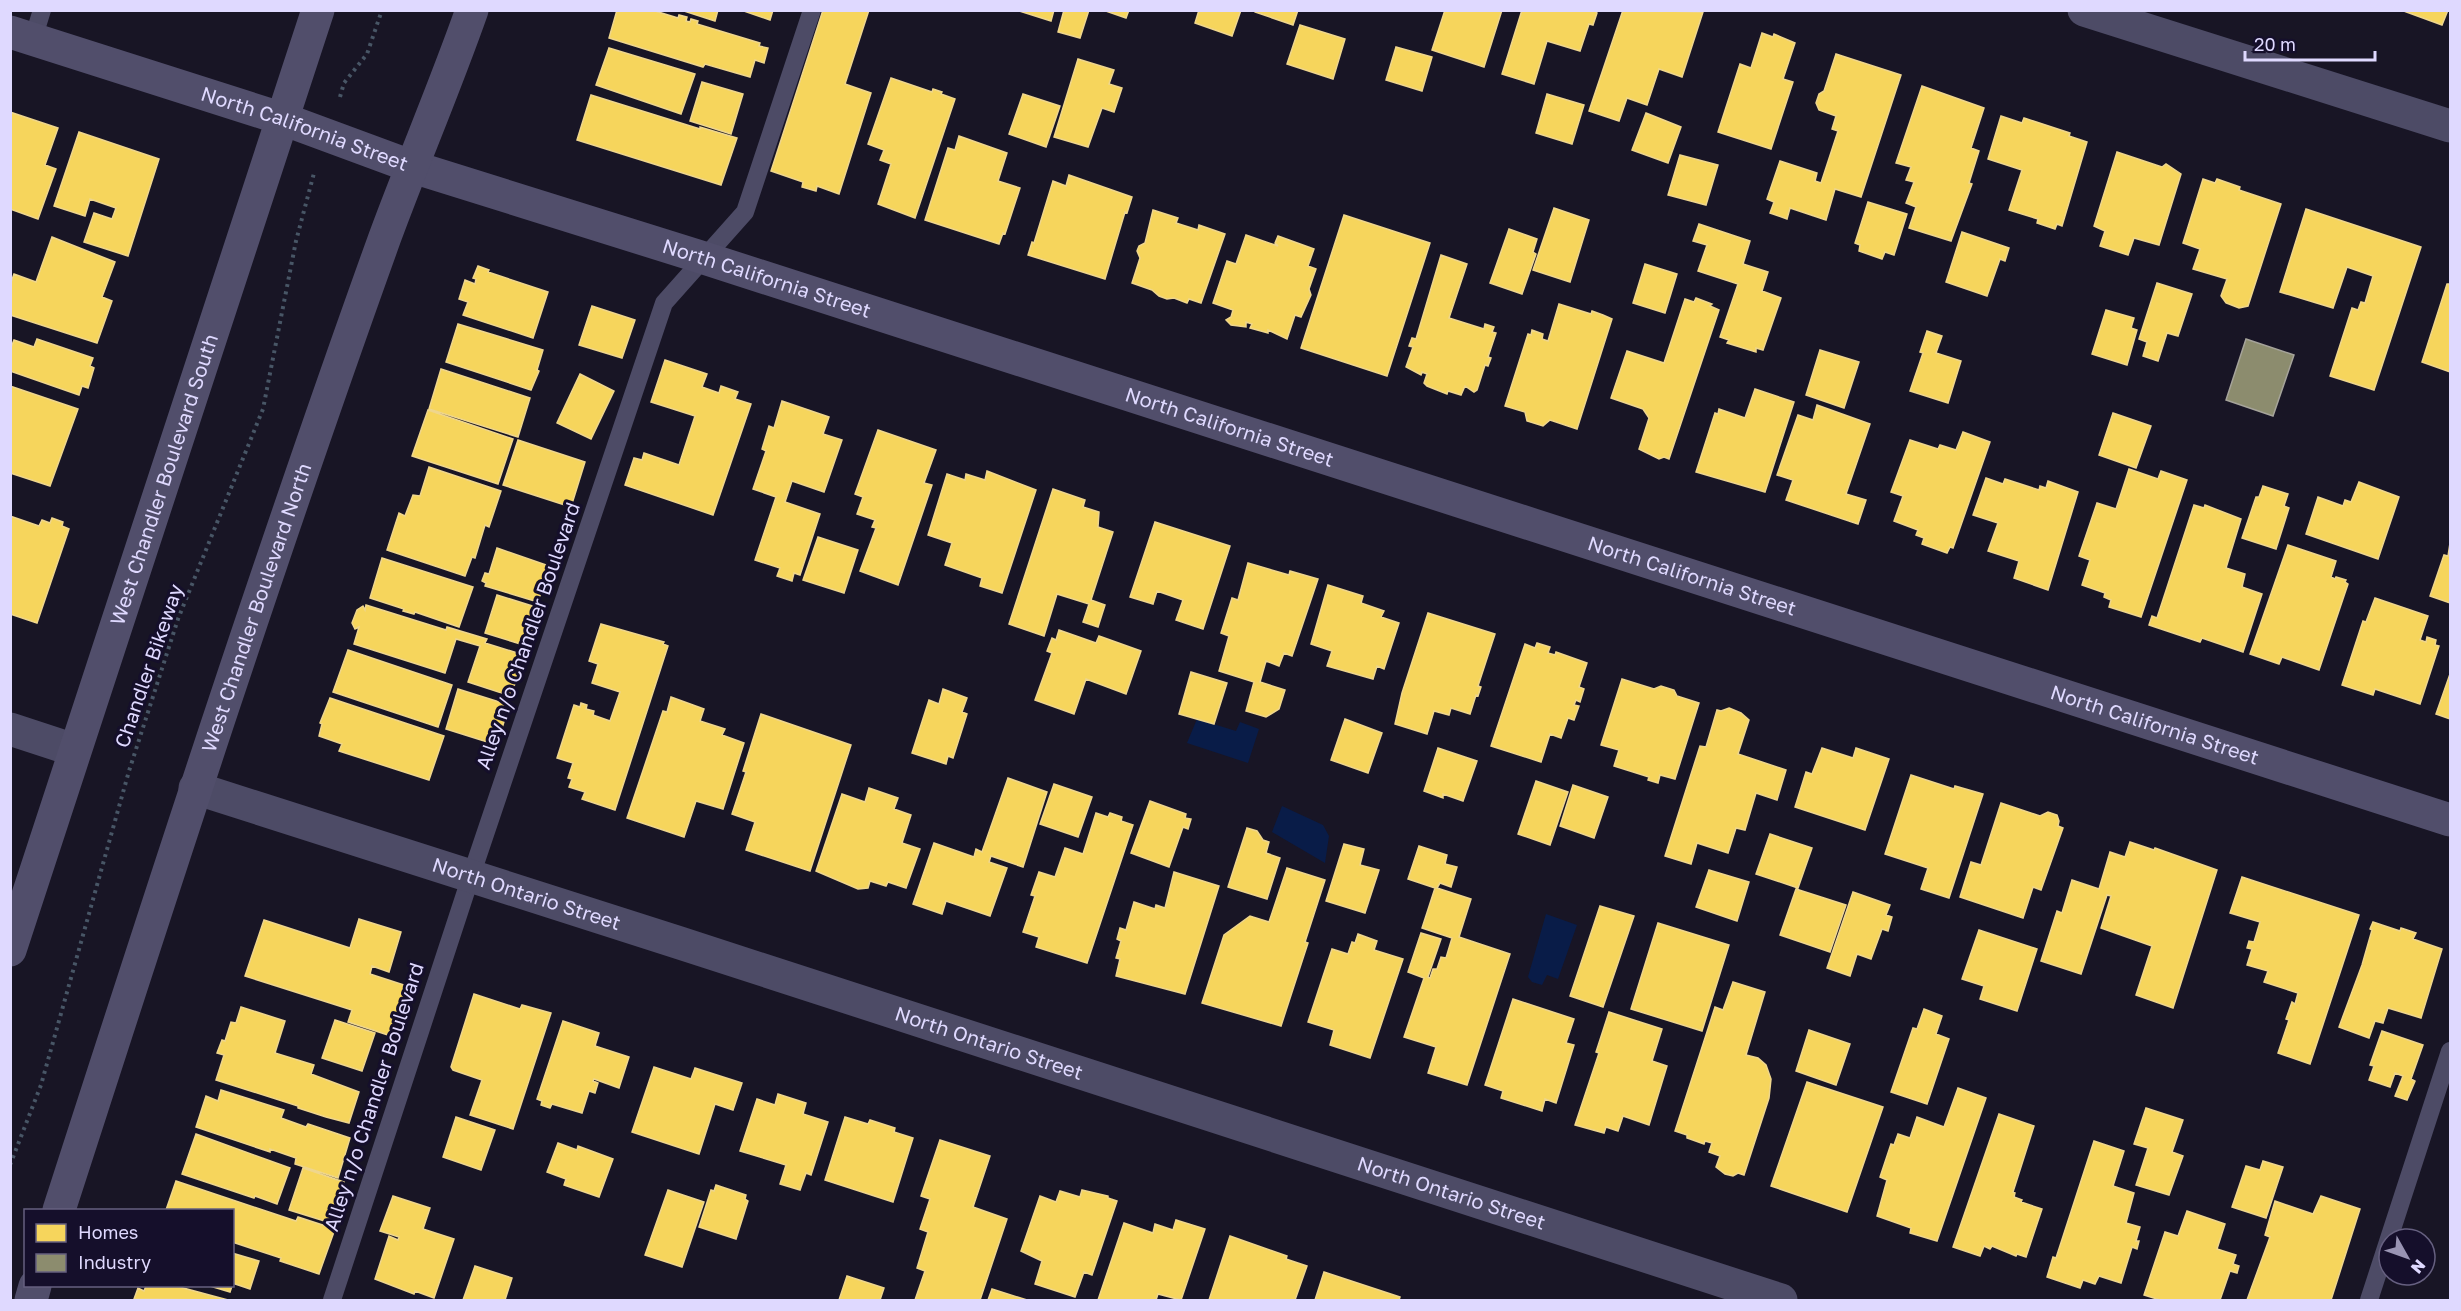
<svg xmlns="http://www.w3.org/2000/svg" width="2461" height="1311" font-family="'Golos Text',sans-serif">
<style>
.water{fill:#091c48}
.homes{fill:#f6d55c;stroke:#efd68d;stroke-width:1.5}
.industry{fill:#8c8c6e;stroke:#a5a39a;stroke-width:1.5}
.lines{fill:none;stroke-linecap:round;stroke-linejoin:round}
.path{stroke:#485666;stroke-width:4;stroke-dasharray:3 4.5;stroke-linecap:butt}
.lane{stroke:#4d4b66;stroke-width:18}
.street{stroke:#4d4b66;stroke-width:33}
.secondary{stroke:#514e6b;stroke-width:33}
.labels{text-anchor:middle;stroke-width:6;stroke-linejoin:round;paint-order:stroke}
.street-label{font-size:20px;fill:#dfd9ff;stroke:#150f2b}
</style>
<rect width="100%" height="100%" fill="#181525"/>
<path class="water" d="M1197,719L1236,731L1240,722L1259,729L1248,763L1187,743Z
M1282,806L1323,825L1329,836L1325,863L1272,832Z
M1546,914L1577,925L1558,979L1547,975L1542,985L1532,982L1528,977Z"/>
<path class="homes" d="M617,10H652L678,18L679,15L687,17L686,21L690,22L691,19L698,21L697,24L760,43L759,46L768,48L764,63L755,60L750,77L705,64L703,67L609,38Z
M681,10H718L715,21Z
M741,10H773L770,20Z
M823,10H869L845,84L871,93L839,194L817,186L816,191L802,187L803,182L771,171Z
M1016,10H1054L1051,21Z
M1064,10H1089L1080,38L1058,32Z
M1103,10H1129L1126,18Z
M1199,10H1241L1232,36L1195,23Z
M1255,10H1298L1293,25L1255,12Z
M1445,10H1502L1484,67L1432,50Z
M1522,10H1594L1597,13L1593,25L1589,24L1580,51L1547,41L1534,84L1502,74Z
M1623,10L1703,12L1682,77L1659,69L1647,105L1627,98L1619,121L1589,111Z
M2401,10H2448L2442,25Z
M1300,25L1345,39L1333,79L1287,64Z
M1762,33L1773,37L1774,34L1795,43L1783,79L1793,82L1771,149L1718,132L1740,64L1751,68Z
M1396,47L1432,57L1422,91L1386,80Z
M609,48L695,74L681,114L596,85Z
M1836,54L1901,75L1861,197L1835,189L1826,220L1790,208L1787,219L1770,213L1774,202L1767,199L1780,161L1817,173L1815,181L1821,183L1838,131L1832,129L1836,116L1819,110L1816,103L1819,94L1824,91Z
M1078,59L1114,70L1109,84L1122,88L1114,112L1102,108L1088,147L1054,137Z
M891,78L932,92L933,89L942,92L941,94L955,99L915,218L878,204L891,164L880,160L884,150L868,144Z
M702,82L743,94L731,134L690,121Z
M1922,86L1984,108L1971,148L1979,151L1969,183L1972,184L1951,241L1909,228L1916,207L1906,203L1914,182L1906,180L1911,167L1896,163Z
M1023,94L1060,106L1046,147L1009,134Z
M1547,94L1584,105L1572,144L1536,133Z
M591,95L700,129V127L737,138L721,185L577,140Z
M10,112L58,128L45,165L56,169L38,219L10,209Z
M1646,113L1681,127L1668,163L1632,150Z
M2001,116L2022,123L2024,118L2070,133L2069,136L2087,142L2062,226L2057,224L2055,229L2037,223L2038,219L2009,210L2022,170L1988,159Z
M79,132L159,159L128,256L84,242L94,213L112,219L116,208L90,199L85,216L54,206Z
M959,136L1007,153L998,181L1020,188L1005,234L1003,233L999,244L925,220L948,148L955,150Z
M2117,152L2162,167L2166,164L2181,174L2159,245L2134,238L2128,255L2100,246L2105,231L2094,226Z
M1680,155L1718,165L1706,205L1668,195Z
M1069,175L1132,197L1127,213L1125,212L1105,279L1028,255L1032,242L1034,243L1053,181L1066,186Z
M2203,179L2215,183L2217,179L2240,187L2239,190L2281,204L2248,306L2239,308L2226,303L2221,296L2227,279L2193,269L2200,249L2183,243Z
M1868,202L1907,214L1894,255L1885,252L1882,259L1859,251L1860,245L1855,243Z
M1554,208L1589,220L1570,282L1533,270Z
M2306,209L2421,247L2374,390L2330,376L2352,308L2358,310L2361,302L2365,303L2373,276L2347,267L2333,308L2280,292Z
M1153,210L1178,218L1176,223L1198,230L1199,225L1225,234L1201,303L1189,299L1187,303L1174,298L1167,299L1159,296L1152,290L1132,283L1140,258L1137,251L1139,246L1145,243Z
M1344,215L1430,243L1387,376L1301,348Z
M1699,224L1750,241L1743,264L1768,272L1762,291L1781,298L1763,350L1756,348V352L1727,343L1729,340L1720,337L1738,284L1698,271L1707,245L1693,241Z
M1509,229L1537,239L1533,252L1536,254L1522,294L1490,283Z
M1962,232L2009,248L2005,261L2000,259L1987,296L1946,282Z
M1246,235L1278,246L1275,243L1278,236L1314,249L1308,266L1316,269L1309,289L1311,295L1301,317L1295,315L1287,339L1268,330V333L1250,328L1252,324L1246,322V327L1231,325L1226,320L1231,317L1233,310L1213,303L1227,261L1236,264Z
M52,237L115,262L102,297L112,301L97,343L10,315V285L14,274L36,282Z
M1441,255L1467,264L1449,318L1484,329L1485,324L1494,327L1492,332L1496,333L1488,357L1491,358L1488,366L1485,365L1477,390L1474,392L1465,386L1461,395L1448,391L1447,394L1427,386L1424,383L1427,374L1422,372L1421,375L1406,367L1413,347L1409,346L1412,338L1416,339Z
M1645,264L1677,274L1665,313L1633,303Z
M478,266L489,270L488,272L548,292L533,338L463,315L468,302L459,299L465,280L475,284L476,279L473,278Z
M2157,283L2192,294L2178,336L2167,333L2158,361L2143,356L2147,342L2139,339Z
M2447,284H2450V372L2422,362Z
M1696,298L1712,304L1710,306L1719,310L1669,459L1664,457L1659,459L1639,449L1649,418L1643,409L1611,398L1627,351L1664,363L1685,299L1694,302Z
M1559,304L1591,314L1592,311L1603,315L1612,319L1577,429L1550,420L1543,426L1527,421L1525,412L1505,406L1528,334L1531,335L1532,330L1543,334L1542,339L1548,341Z
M592,306L635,320L622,358L579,345Z
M2106,310L2134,318L2131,328L2137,330L2127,365L2092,354Z
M458,324L543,350L537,370L539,371L531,390L446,362Z
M1927,331L1942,336L1936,353L1961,361L1948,403L1910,391L1923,353L1920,352Z
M37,339L93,358L90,366L94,368L88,388L82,386L79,395L10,371V350L14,340L34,347Z
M1820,350L1859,362L1844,408L1806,395Z
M665,360L707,374L702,387L719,393L721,386L738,392L735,399L751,404L713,515L625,485L634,458L642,460L644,453L679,465L695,416L651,402Z
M441,369L530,398L518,437L429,409Z
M580,374L614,391L591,439L557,423Z
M10,386L78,409L50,486L10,473Z
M1755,389L1794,402L1765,492L1696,472L1715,413L1718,414L1719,409L1745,418Z
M782,401L829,417L823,434L842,440L824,492L792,481L785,502L820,514L800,575L794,573L792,581L777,576L780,568L755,560L776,497L753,489L766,451L762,449L769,426L774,428Z
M1817,405L1870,424L1846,494L1866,500L1858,524L1786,500L1793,480L1777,475L1798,415L1813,420Z
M428,410L513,439L498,484L412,456Z
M2113,413L2151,426L2136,468L2099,455Z
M878,430L936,450L924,483L932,485L898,585L860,571L876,528L872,527L875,520L857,514L863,497L855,494Z
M1963,432L1990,442L1953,548L1950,547L1947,553L1922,544L1924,538L1916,535L1918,530L1894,521L1903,496L1891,492L1910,440L1938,449L1940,445L1956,450Z
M518,440L585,462L571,507L503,485Z
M429,467L501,491L489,527L485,525L475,558L472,557L465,576L387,550L399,513L405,516L413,495L420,496Z
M2129,469L2158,479L2161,471L2187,480L2141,617L2109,607L2111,600L2104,597L2105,593L2082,585L2090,560L2079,556L2097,503L2116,509Z
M987,471L1036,490L1002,593L980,586L982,578L945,565L952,543L928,535L947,474L965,480L966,474L985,480Z
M1986,478L2003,484L2005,479L2039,490L2040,486L2046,488L2048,481L2078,492L2048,590L2014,578L2019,561L1988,551L1998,523L1973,515Z
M2359,482L2399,497L2378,559L2306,534L2318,497L2343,506L2345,500L2351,502Z
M2263,486L2288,494L2284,506L2289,508L2276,549L2242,538L2256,497H2259Z
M1053,489L1085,500L1083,507L1099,512L1098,527L1113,532L1091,600L1105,605L1098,627L1083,622L1089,604L1057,594L1044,636L1009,624Z
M2194,505L2204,508L2205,505L2241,519L2226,568L2245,574L2242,587L2262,594L2243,652L2202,638L2200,642L2149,625L2152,616L2157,618Z
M10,516L39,526L42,520L50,523L52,518L63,522L62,526L69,529L37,623L10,614Z
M1155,522L1230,546L1203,629L1176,620L1183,600L1157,591L1153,604L1130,597Z
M818,537L858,550L844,593L803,580Z
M2450,543V603L2430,596L2444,555L2448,556Z
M2288,545L2336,561L2331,577L2335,579L2336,577L2346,580L2345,582L2348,584L2319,670L2282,657L2279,664L2250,654Z
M497,548L549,566L538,602L485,586L486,583L482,581L485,573L489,574Z
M382,558L473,587L459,627L415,612L414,614L403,611L404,609L370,598Z
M1248,563L1289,575L1290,571L1318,579L1292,656L1284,653L1279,666L1266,661L1260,682L1285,690L1279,709L1266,717L1246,711L1254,682L1219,671L1229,636L1221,633L1232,598L1238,600Z
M1328,585L1363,596L1361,603L1384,611L1381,617L1399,623L1384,669L1377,666L1373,679L1327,666L1332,651L1311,644Z
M497,595L539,608L527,646L485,633Z
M2375,598L2428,616L2420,640L2426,642L2427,637L2436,640L2435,645L2439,646L2420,704L2375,689L2373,695L2342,685L2363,621L2366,622Z
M366,605L446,630L447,627L487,639L485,643L524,655L511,696L468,682L480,646L456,639L445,673L354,644L359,627L355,629L352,623L357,610L363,606L365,610Z
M1428,613L1495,634L1478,686L1481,687L1478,696L1476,695L1470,714L1451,708L1449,715L1434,711L1427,734L1395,724L1402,693Z
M601,624L664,642L663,644L668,646L615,810L582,799L585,792L569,787L572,779L568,778L573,763L557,758L574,705L580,707L581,703L587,705L586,709L594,711L593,715L610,721L620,692L592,683L598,664L589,661Z
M1059,630L1096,643L1099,636L1141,651L1126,694L1086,679L1074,714L1035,700L1052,653L1047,651L1052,638L1056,640Z
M1537,643L1550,647L1548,653L1555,655L1556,652L1587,663L1579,687L1584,689L1580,702L1576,700L1574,705L1579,706L1574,720L1568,718L1561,738L1550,734L1541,762L1491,746L1525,644L1535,648Z
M348,650L452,685L438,727L333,692Z
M1191,672L1227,683L1214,724L1179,714Z
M2450,674V719L2436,714Z
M1622,679L1654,689L1661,686L1674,690L1677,696L1699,703L1675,779L1660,775L1658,783L1648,780L1649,777L1614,766L1619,750L1601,745Z
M458,689L509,705L497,745L446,729Z
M943,689L967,698L962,712L967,714L953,758L948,756L946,764L912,753L929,700L939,704Z
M671,697L704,709L700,721L725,729L722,735L744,743L723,809L696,801L684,837L627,818L663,711L667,712Z
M330,698L444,736L429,780L339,751L342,744L319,736L322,724L320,723Z
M1729,708L1741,713L1749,720L1738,754L1786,770L1777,800L1756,793L1745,830L1736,828L1728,853L1697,843L1691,864L1665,856L1700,746L1706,747L1717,710L1721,711Z
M761,714L851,745L810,871L746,850L755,822L732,814L746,772L743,771Z
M1345,719L1382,733L1368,773L1331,760Z
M1438,748L1477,761L1463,801L1443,794V798L1424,791Z
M1822,748L1853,758L1856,748L1889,759L1865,830L1795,807L1806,772L1812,774Z
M1911,775L1954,789L1955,786L1983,794L1949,898L1921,889L1928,868L1885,854Z
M1008,778L1047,792L1023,867L991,856L989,862L1007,868L990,916L946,901L942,914L913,904L934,843L974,857L976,849L982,852Z
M1536,781L1568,792L1550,845L1518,834Z
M1054,784L1092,797L1078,837L1040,824Z
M1573,785L1608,797L1594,838L1560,826Z
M869,788L898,798L894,809L911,815L902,843L920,849L906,888L888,882L886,886L870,881L868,888L858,889L816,871L842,794L865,802Z
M1150,801L1186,814L1185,818L1191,819L1188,829L1183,827L1169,867L1131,853Z
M2001,803L2040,816L2048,812L2057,815L2059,821L2058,826L2063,828L2041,890L2033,887L2023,918L1960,897L1971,862L1981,865Z
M1096,813L1108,817L1110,813L1122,817L1121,821L1133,825L1087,963L1036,947L1039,937L1023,932L1035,896L1031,895L1039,872L1055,877L1065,848L1083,854Z
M1247,828L1257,831L1263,840L1269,842L1266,853L1280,858L1267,899L1228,887Z
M1770,834L1812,848L1798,888L1756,874Z
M2130,842L2154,850L2155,848L2217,870L2173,1008L2136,995L2152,946L2101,928L2111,896L2107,895L2081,974L2041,961L2057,911L2062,913L2072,880L2099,889L2110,852L2125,857Z
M1344,844L1364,849L1360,865L1379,870L1365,913L1326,901Z
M1419,846L1447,855L1445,864L1457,867L1451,887L1440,883L1437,888L1471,899L1459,937L1510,954L1467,1085L1428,1073L1436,1047L1404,1037L1424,978L1408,972L1421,933L1441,939L1428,977L1430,978L1433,969H1437L1441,957L1446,958L1452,938L1422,928L1435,888L1408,879Z
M1287,868L1325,880L1305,942L1308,943L1281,1026L1202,1003L1224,935L1250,916L1269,922Z
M1709,870L1749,882L1737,921L1696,907Z
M1174,872L1219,886L1185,994L1116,976L1120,959L1116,958L1121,941L1117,939L1120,928L1126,930L1134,902L1155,909L1156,905L1165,908Z
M2242,877L2359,915L2310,1064L2278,1053L2289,1020L2286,1019L2292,1002L2295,1004L2298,993L2264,982L2268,971L2247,965L2252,949L2247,948L2249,941L2254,942L2260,922L2230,913Z
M1796,889L1846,905L1830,952L1780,935Z
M1853,892L1890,905L1886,915L1892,917L1888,931L1882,929L1871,959L1857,954L1850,976L1827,968Z
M1600,906L1634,916L1603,1007L1570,996Z
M359,919L401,932L389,972L372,966L370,974L407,986L391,1036L348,1022L352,1010L245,976L264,920L350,948Z
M2373,922L2400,931L2401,928L2416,933L2413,939L2442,949L2421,1018L2388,1008L2383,1023L2375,1021L2369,1038L2339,1027L2362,965L2372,930L2370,929Z
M1658,923L1729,945L1702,1031L1631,1009Z
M1979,930L2037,949L2017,1011L1980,999L1984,986L1962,979Z
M1358,934L1377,941L1374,950L1403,959L1370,1058L1330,1045L1334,1030L1308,1022L1332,949L1348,954L1352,942L1355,943Z
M1733,982L1765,992L1746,1055L1758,1058L1766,1065L1771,1079L1769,1098L1744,1175L1738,1173L1733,1176L1725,1174L1716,1167L1720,1156L1709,1152L1712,1143L1705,1141L1704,1144L1687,1138V1135L1675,1131L1715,1007L1723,1010Z
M474,994L520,1009L522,1005L551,1013L513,1129L470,1115L482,1080L453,1070L451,1067Z
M1513,999L1574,1019L1566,1043L1574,1045L1556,1103L1545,1099L1542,1111L1501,1098L1503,1091L1485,1085Z
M241,1007L285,1021L275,1053L314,1065L311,1074L359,1092L349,1123L326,1117L298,1108V1106L216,1080L224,1055L217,1053L222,1040L225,1041L231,1022L236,1023Z
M1924,1009L1942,1016L1936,1034L1949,1039L1927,1104L1891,1092L1913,1028L1917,1029Z
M1609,1012L1662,1029L1652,1061L1667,1066L1649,1125L1623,1116L1618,1131L1606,1127L1604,1133L1575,1125L1599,1053L1596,1052Z
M335,1020L375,1033L362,1071L322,1058Z
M563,1021L599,1033L595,1046L629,1057L619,1088L594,1079L593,1081L598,1083L595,1093L589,1091L582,1113L552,1104L550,1108L541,1105L542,1101L537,1099Z
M1809,1030L1850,1044L1836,1085L1796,1071Z
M2382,1031L2423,1045L2411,1079L2415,1081L2407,1100L2395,1096L2403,1076L2395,1073L2390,1087L2369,1080L2374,1066L2370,1065Z
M654,1067L691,1079L695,1068L742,1083L733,1110L715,1104L699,1154L632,1132Z
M1807,1082L1883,1107L1847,1212L1771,1186Z
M1958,1088L1986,1098L1937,1241L1910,1233L1911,1228L1877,1216L1887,1180L1880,1177L1891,1144L1894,1145L1898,1134L1910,1138L1917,1117L1944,1127Z
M221,1090L284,1110L281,1118L306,1127L308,1124L350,1138L338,1178L295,1164L296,1158L270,1149V1152L196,1127L206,1096L218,1101Z
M778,1094L806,1103L803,1114L828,1122L811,1175L806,1173L800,1190L780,1184L786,1165L740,1151L757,1099L775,1105Z
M2146,1108L2183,1120L2172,1152L2183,1156L2169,1195L2136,1185L2148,1148L2134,1144Z
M1999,1114L2034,1126L2013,1192L2015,1193L2014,1197L2022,1200L2021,1202L2042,1209L2026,1257L2017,1254L2016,1256L1992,1246L1990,1249L1984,1246L1980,1256L1953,1247Z
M456,1117L495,1130L481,1170L443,1157Z
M845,1117L868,1124L870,1120L895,1128L894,1132L913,1138L893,1202L825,1180Z
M196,1134L290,1168L277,1204L255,1196L254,1198L182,1174Z
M940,1140L990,1156L973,1207L1007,1219L980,1300H915L925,1271L917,1268L928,1232L920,1229L930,1199L921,1196Z
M2094,1141L2124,1151L2113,1186L2134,1193L2126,1223L2140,1227L2136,1241H2139L2137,1249L2132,1247L2121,1283L2099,1276L2095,1284L2083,1280L2080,1288L2047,1277L2053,1257L2056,1258Z
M558,1143L577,1150L578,1146L613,1159L599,1197L564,1185L566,1179L547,1172Z
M2263,1161L2283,1167L2266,1218L2232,1207L2246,1166L2260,1170Z
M303,1168L344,1182L331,1223L289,1210Z
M176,1181L296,1221L298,1217L335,1229L319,1274L280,1261L281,1258L232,1242V1210H166Z
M716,1185L746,1195L745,1199L748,1201L736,1239L699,1227L711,1190L714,1191Z
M668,1190L704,1202L682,1267L645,1255Z
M1082,1190L1108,1196V1198L1117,1201L1092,1275L1084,1272L1075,1297L1035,1284L1042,1261L1021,1251L1040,1196L1056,1202L1060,1191L1080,1197Z
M393,1196L430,1208L423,1229L454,1239L434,1298L415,1291L414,1294L375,1279L389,1236L398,1240L399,1237L380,1231Z
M2321,1196L2360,1209L2331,1300H2247L2270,1237L2265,1235L2275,1201L2313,1214Z
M2187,1211L2225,1224L2217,1249L2236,1255L2233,1264L2239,1266L2237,1273L2230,1271L2220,1300H2160L2144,1295L2165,1232L2178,1236Z
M1176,1220L1205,1229L1181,1300L1158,1294L1156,1300H1098L1124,1223L1153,1233L1155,1224L1173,1230Z
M1230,1236L1287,1256L1286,1259L1307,1266L1295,1300H1209Z
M232,1253L259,1261L250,1289L232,1283Z
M475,1266L512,1278L505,1300H463Z
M1324,1272L1400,1297L1399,1300H1315Z
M847,1276L884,1288L880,1300H839Z
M146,1286H176L228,1300L134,1299L138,1288L144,1291Z
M210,1286H232L230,1292Z
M992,1289L1027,1300H988Z"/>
<path class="industry" d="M2246,339L2294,355L2273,416L2226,400Z"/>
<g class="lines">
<path class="path" d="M340,97L344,83L367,54L382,10
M10,1165L41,1085L129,771L178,619L263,409L296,241L314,173"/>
<path class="lane" d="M33,39L42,10
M332,1300L471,876L664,303L745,212L812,10
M2369,1300L2450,1051"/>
<g class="street">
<path d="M2084,10L2450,126"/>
<path d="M10,729L74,750"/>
<path id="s1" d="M195,788L680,943L1781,1300"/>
</g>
<g class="secondary">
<path id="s2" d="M10,32L283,119L413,167L704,258L2450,820"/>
<path id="s3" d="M10,950L318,10"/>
<path id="s4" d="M59,1210C164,885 269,559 385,237C413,161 445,87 472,10"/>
<path d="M31,1300L35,1286"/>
</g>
</g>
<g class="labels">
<g class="street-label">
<text dy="7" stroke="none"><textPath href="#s2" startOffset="310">North California Street</textPath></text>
<text dy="7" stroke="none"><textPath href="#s2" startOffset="796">North California Street</textPath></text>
<text dy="7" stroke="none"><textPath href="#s2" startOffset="1282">North California Street</textPath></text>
<text dy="7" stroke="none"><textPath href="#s3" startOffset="495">West Chandler Boulevard South</textPath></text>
<text dy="7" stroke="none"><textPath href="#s2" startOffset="1768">North California Street</textPath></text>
<text dy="7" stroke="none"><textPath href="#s4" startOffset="634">West Chandler Boulevard North</textPath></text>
<text transform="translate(528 636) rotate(-71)" y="7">Alley n/o Chandler Boulevard</text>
<text transform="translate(149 666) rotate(-71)" y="7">Chandler Bikeway</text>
<text dy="7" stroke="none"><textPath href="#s2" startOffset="2254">North California Street</textPath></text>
<text dy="7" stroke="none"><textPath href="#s1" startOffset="348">North Ontario Street</textPath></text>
<text dy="7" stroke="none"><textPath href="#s1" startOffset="834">North Ontario Street</textPath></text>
<text transform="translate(374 1097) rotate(-72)" y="7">Alley n/o Chandler Boulevard</text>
<text dy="7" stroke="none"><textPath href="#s1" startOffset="1320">North Ontario Street</textPath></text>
</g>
</g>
<rect width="2461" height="1311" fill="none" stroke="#dfd9ff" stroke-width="24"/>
<rect x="24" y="1209" width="210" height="78" fill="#150f2b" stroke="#666080" stroke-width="1.5"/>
<rect x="36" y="1224" width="30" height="18" fill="#f6d55c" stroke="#666080" stroke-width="1.5"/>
<text x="78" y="1239" font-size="18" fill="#dfd9ff">Homes</text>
<rect x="36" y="1254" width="30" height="18" fill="#8c8c6e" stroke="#666080" stroke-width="1.5"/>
<text x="78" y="1269" font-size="18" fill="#dfd9ff">Industry</text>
<g transform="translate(2407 1257) rotate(130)"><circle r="28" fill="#150f2b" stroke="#666080" stroke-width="1.5"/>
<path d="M0-4.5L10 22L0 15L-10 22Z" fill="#9994b3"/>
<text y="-9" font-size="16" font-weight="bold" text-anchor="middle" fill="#dfd9ff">N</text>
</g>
<path d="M2245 51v9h130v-9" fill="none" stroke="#dfd9ff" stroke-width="3"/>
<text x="2254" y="51" font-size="18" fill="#dfd9ff" stroke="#150f2b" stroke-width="4.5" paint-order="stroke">20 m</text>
</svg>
